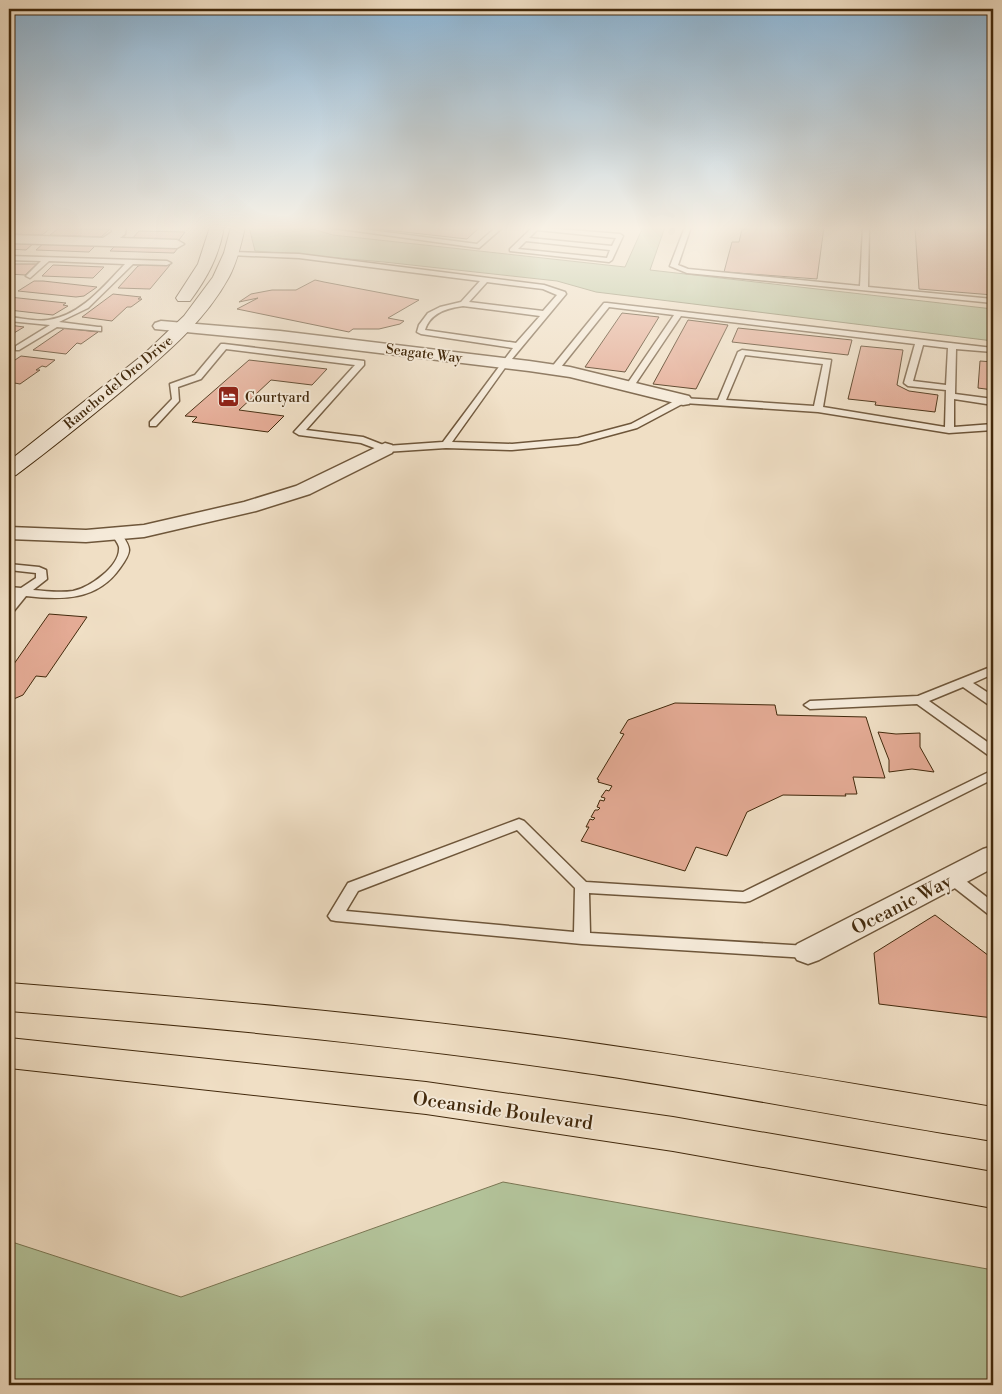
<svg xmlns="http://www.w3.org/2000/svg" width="1002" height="1394" font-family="'Libre Bodoni',serif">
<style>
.green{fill:#b3c39a;stroke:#7a7653}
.building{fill:#e4ab95;stroke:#42290c}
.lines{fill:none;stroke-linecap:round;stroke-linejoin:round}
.lane-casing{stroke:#6e563a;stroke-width:3}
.street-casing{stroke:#6e563a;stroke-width:3}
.secondary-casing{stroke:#42290c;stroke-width:2}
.primary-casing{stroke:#42290c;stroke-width:2}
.lane{fill:#f5ead9;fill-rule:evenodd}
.street{fill:#f5ead9;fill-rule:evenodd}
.secondary{fill:#f5ead9;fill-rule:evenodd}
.primary{fill:#f0dfc5;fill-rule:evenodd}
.labels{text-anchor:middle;stroke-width:4;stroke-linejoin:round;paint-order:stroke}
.far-street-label{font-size:14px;fill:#42290c;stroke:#f5ead9}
.far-poi-label{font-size:14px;fill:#42290c;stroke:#f5ead9;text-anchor:start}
.near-street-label{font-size:19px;fill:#42290c;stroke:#f5ead9}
</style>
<rect width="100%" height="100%" fill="#f0dfc5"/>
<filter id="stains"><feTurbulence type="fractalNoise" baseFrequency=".004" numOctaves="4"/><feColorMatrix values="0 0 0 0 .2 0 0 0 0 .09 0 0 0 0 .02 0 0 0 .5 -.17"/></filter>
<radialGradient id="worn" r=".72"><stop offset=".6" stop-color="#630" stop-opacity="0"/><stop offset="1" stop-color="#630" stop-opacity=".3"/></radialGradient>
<path class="green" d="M249,227H306L333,235L625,267L643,227H665L650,270L993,309V341L596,292L557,281L384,262L255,251Z
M503,1182L993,1270V1385H9V1241L181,1297Z"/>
<path class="building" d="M9,227H34L51,228L42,235L9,234Z
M359,227H480L467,239Z
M749,227H824L817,279L724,272L732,242H739L742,229H749Z
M915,227H990L993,243V295L919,289Z
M59,228L89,229H110L101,237L50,235Z
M139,231L185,232L179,240L132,239Z
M9,240L36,241L26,250L9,249Z
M45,242L98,243L89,252L36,250Z
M118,243L181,244L174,253L110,251Z
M9,264H37L25,275L9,274Z
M146,264L170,265L150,289L118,288L138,266Z
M53,265L104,267L93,278L42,276Z
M315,280L324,282L419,300L388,318L404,321L400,324L379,329H353L349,332L237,309L258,298L239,302L251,294L272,290H296Z
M34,281H43L97,287L84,296L76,297L18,291Z
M113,294L141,297L138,299H142L131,307H127L112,321L82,317Z
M9,297L66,303L63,305L68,306L53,315L9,310Z
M622,313L659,317L625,372L585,367Z
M688,320L728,325L696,389L653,384Z
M9,324V325L24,327L9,336Z
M65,328L98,332L81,344L77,343L66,354L33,350Z
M738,328L852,340L848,355L732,342Z
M861,346L903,350L897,385L909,391L938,395L935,412L875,405L876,402L848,399Z
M21,356L55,360L46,367L42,366L36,370H40L20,384L9,382V364Z
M249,360L327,369L312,385L271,380L239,410L284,416L268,432L192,422L197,417L185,416Z
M980,361L993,362V390L978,388Z
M49,614L87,617L46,677L36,676L23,695L9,701V671Z
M675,703L775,705L777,715L866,717L885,778L853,777L857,794H845L846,796L783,795L747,812L727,856L696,847L685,871L581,841L589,827H586L590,819L593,820L595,818L591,817L595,810H598L600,808L597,807L600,800L604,801L605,798L601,797L606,790L609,791L612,786L598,782L599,780L597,779L624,734L620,733L628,720Z
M878,732L896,734L920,733V747L934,772L912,769L889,772V760Z
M935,915L993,959V1018L879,1004L874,953Z"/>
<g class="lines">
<defs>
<path id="lane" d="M327,227H347L477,244L496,227H503L479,248Z
M533,227L620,234L623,236L612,260L609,262L510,251V249ZM537,230L616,238L612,246L529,238ZM526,241L610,250L607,258L518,249Z
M685,227H691L678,265L688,269L860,286L863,227H869L868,287L993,299V303L687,273L670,266Z
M232,252L299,254L544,285L565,292L566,294L507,365L452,442L512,444L578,438L631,424L680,398L718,400L738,352L742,350L831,360L823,407L945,427L946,390L908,386L904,383L915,344L681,316L632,389L629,390L625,387L674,315L609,307L557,372H551V368L604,303H607L993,348V352L956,349L955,394L993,399V405L954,399V427L993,424V430L949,433L818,412L684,403L637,428L578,444L512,450L446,448L385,452L361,443L299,435L294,432L355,365L226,349L201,379L178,387L179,401L156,426H150V422L172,399L170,384L195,375L221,344H224L364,361V365L306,430L363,437L386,446L443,442L513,348L421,334L417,332L419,325L428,313L440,307L461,302L480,281L299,258L230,255V253ZM487,282L543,289L557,295L543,311L469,302ZM463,306L540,316L516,343L425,330C430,313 447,308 463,306ZM923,345L948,348L946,385L913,381ZM745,355L823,364L814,406L726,400Z
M9,256L167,261L171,263L167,265L133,264L88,308L59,322L98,327H101V331L57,327L19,350H16V346L50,325L9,321V317C22,318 35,322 48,320C80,316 104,286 125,264L49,261L30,278L26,276L41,261L9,260Z
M116,531L120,532C132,549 132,551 120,568C97,601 62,600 26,596L13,612L9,613V603L15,594L9,593V587L21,588L36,578V573L9,570V564L39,567L46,570L47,579L33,590C46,591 60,593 73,591C89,588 121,566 119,547C118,543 114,538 111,534Z
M993,666V674L973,683L993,696V706L989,705L963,687L929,701L993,746V756L988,755L917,704L810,709L804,705L810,701L918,696Z
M993,770V779L750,901L745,902L589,893L590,933L808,946L814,948L816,952L814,956L808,958L582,944L336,921L331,920L328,916L348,883L519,819L524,821L586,882L743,892ZM517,830L575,888L574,932L346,911L358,891Z
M952,873L957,874L993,902V915L988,914L947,882L945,878L947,874Z"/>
<path id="street" d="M112,227H126L125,234L120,238L177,240L184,244L177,248L9,243V235L103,238L112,232Z
M161,321L280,331L529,361L570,367L689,396L692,400L689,404L683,405L570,377L529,371L280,341L155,329L153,326L155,323Z
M385,443L392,445L394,449L392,453L310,494L256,511L144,537L86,542L9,539V527L86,530L144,525L244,502L296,486Z
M993,846V868L819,960L808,964L797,960L792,952L797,944L983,849Z"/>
<path id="secondary" d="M210,227H224C219,256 207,278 190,301H178L176,298L198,264Z
M231,227H245C241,245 237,262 229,277C204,323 162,357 123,390C88,419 52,448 16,475L9,477V461L144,354L184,316L213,277L224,253Z"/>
<path id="primary" d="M9,983C195,998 380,1014 565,1039C708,1059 850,1083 993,1107V1141C850,1119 708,1090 565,1070C380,1043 195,1026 9,1011Z
M9,1038L426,1082L673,1117L993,1172V1208L673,1151L426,1114L9,1068Z"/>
</defs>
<use href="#lane" class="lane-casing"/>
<use href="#street" class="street-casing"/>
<use href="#secondary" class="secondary-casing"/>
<use href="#primary" class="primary-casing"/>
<use href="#lane" class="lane"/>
<use href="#street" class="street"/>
<use href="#secondary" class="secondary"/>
<use href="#primary" class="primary"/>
</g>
<linearGradient id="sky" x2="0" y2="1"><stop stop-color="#8bb6d8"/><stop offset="0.54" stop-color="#f8f1e5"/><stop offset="1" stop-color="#f8f1e5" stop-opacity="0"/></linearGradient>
<rect width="1002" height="422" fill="url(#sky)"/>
<defs>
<symbol id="hotel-square" viewBox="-11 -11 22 22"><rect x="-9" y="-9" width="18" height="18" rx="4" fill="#8f2418" stroke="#f5ead9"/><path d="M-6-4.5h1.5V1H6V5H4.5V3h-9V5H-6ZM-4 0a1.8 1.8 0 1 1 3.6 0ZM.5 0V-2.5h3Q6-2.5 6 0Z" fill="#fff"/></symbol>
</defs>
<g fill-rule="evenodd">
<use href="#hotel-square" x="216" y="384" width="25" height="25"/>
</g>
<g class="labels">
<g class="far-street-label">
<text transform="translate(424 353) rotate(7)" y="5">Seagate Way</text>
<text transform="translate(118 382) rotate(-40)" y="5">Rancho del Oro Drive</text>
</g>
<g class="far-poi-label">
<text x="245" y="402">Courtyard</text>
</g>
<g class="near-street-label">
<text transform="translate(901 904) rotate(-27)" y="7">Oceanic Way</text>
<text transform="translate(503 1110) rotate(8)" y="7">Oceanside Boulevard</text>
</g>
</g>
<rect width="1002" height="1394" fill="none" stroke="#f0dfc5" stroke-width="30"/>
<rect x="10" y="10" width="982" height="1374" fill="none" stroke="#42290c" stroke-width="2.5"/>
<rect x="15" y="15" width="972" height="1364" fill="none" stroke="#42290c"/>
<rect width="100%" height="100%" filter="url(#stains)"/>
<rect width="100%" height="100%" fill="url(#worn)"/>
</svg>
